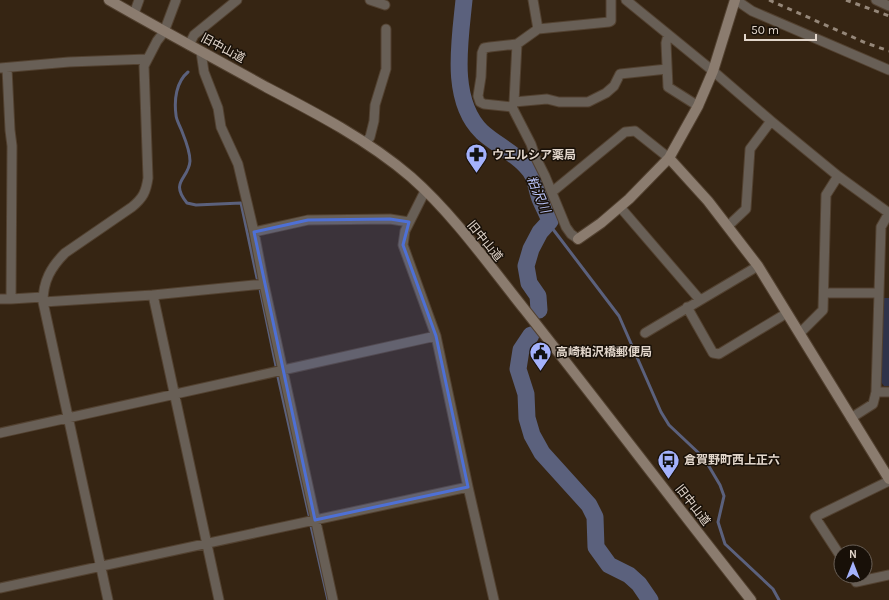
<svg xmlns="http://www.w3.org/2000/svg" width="889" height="600" font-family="Karla,'Noto Sans JP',sans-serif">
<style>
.green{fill:#2f334a}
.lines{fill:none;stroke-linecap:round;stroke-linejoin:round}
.stream{stroke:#5b617d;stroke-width:3}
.river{stroke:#5b617d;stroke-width:17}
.street-casing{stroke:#524130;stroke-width:11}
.secondary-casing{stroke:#524130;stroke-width:12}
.street{stroke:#685f56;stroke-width:9}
.secondary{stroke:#8b7c6f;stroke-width:10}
.rail{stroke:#958779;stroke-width:3;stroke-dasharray:5 5;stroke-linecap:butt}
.marked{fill:#4e70d5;fill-opacity:0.2;stroke:#4e70d5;stroke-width:3;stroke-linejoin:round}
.labels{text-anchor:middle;stroke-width:3;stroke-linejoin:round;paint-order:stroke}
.street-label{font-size:12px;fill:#e2d6cb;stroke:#181008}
.poi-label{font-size:12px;font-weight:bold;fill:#e2d6cb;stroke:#181008;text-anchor:start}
.water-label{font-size:13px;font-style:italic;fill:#bac5fa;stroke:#181008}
</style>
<rect width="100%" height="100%" fill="#362513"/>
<path class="green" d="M883,298H889V386H884L881,382Z"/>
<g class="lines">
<path class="stream" d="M188,72C176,82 174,100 176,115C176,119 179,124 181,129C185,139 190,150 190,161C189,179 169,181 187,203L196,205L241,203L257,278
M549,224L619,316L661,412L669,425L704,458L720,485L724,496L718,522L725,544L773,589L779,600
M260,289L276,366
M278,377L309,515
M311,526L328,600"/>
<path class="river" d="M464,0C460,41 449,100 482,132C495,144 513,152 526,166C537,177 535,186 540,199C543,206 547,213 550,221L540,232L531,249L526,266L529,283L538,296L539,310
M531,335L521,350L518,369L526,394L527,418L532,435L542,453L589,505L595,517L596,547L609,565L629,575L639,584L650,600"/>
<defs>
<path id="street" d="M370,0L385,5
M533,0L538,29
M626,0L713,71L771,121L838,176L889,213
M736,0L752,11L889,70
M876,0L889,6
M134,14L139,0
M668,35L666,43L668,87L698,106
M517,44L514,102L512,107L484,104L480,102L478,96L481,77L482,53L484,48L490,47L517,44L538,29L609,22L611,21V0
M189,45L194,35L237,0
M201,52L204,72L218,108L221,127L238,164L254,232L264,284L333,600
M0,68L69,62L147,59
M7,68L10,130L12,146L11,299
M514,102L547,99L559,102H588L606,93L614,86L620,74L667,69
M512,107L531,144L535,156L545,176L566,227L571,234L578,239
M365,143L370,137L374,121L375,105L386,69V29
M425,191L405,231L403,245L436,336L468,487L494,600
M552,192L625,132L635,131L669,158
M620,207L700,300
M728,226L746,209L750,149L771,121
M254,232L308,220L390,219L409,222
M824,293H879
M153,295L219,600
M0,299H11L43,297
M43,302L153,295L264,284
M687,307L713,353L719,354L787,313
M645,333L758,266
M800,333L823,310L826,195L838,176
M876,392H889
M851,418L873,404L876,392L881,227L889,213
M0,433L436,336
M841,557L815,517L889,481
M853,576L856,582L889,575
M0,588L468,487
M108,600L43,302C43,281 51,267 65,253L132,207C143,198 146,192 148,178L144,66L157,41L164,32L176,0"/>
<path id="secondary" d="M109,0C161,30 214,58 266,87C316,113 368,140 411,177C454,215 489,265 525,310C601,406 675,504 751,600
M669,158L708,201L758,266L889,479
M578,239L601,223L629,199L669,158L698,106L713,71L735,0"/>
</defs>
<use href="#street" class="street-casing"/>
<use href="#secondary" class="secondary-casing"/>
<use href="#street" class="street"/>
<use href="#secondary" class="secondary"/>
<path class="rail" d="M769,0L866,43L889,51
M846,0L889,16"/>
</g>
<path class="marked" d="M390,219L409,222L403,245L436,336L468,487L315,520L254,232L308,220Z"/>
<defs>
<symbol id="pharmacy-pin" viewBox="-11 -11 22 30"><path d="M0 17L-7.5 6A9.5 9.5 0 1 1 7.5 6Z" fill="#a4b2fc" stroke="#181008"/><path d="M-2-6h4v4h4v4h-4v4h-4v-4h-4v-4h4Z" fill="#111"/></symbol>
<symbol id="civic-pin" viewBox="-11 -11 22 30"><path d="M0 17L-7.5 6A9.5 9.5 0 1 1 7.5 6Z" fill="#a4b2fc" stroke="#181008"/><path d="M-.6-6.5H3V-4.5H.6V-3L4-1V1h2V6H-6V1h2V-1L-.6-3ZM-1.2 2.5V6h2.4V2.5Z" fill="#111"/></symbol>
<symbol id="bus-pin" viewBox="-11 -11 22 30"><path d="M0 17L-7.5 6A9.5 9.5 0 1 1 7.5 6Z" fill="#a4b2fc" stroke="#181008"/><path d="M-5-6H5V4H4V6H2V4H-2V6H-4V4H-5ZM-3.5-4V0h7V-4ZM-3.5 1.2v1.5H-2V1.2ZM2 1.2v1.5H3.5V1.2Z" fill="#111"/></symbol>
</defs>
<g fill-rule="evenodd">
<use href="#pharmacy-pin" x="464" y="142" width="25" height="34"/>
<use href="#civic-pin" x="528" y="340" width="25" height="34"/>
<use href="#bus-pin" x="656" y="448" width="25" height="34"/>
</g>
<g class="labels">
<g class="street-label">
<text transform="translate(223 48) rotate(28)" y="4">旧中山道</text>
<text transform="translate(485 241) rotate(51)" y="4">旧中山道</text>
<text transform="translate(693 505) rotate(52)" y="4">旧中山道</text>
</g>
<g class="poi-label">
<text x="492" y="159">ウエルシア薬局</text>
<text x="556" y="356">高崎粕沢橋郵便局</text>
<text x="684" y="464">倉賀野町西上正六</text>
</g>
<g class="water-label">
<text transform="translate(539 194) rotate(67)" y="5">粕沢川</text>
</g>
</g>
<g transform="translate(853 564)"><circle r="19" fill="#181008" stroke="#695f56"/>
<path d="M0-3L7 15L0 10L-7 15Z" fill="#a4b2fc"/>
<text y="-6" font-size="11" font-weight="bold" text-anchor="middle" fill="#e2d6cb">N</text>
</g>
<path d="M745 34v6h71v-6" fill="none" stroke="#e2d6cb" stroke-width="2"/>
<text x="751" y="34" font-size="12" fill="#e2d6cb" stroke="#181008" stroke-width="3" paint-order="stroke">50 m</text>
</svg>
